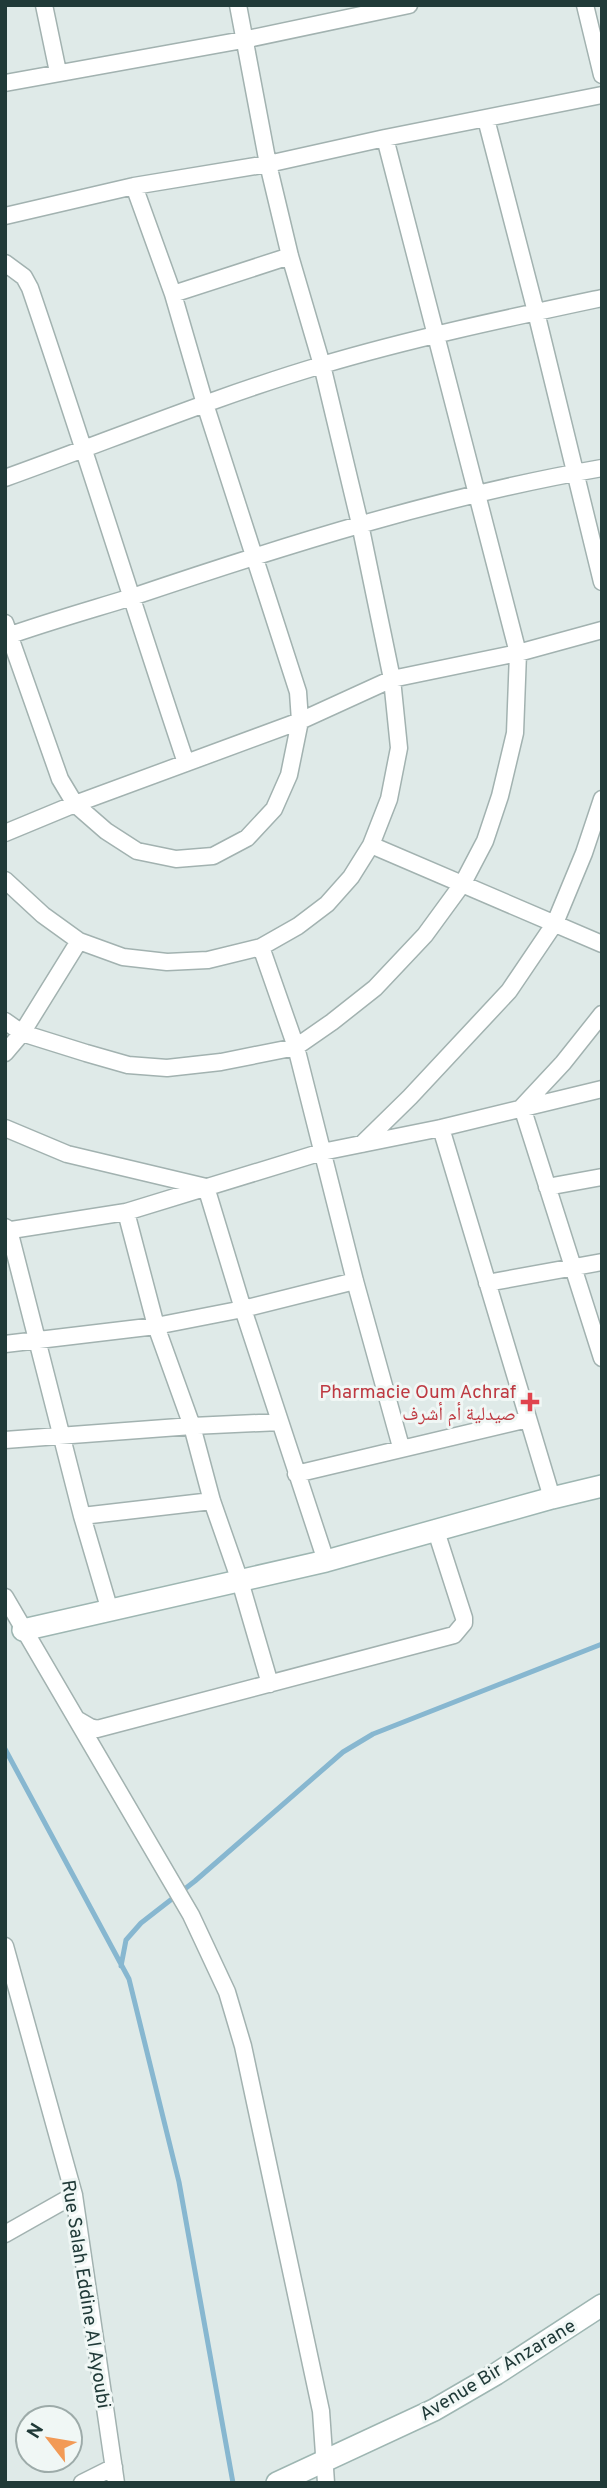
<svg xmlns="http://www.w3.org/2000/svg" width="607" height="2488" font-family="Overpass,'Noto Naskh Arabic',sans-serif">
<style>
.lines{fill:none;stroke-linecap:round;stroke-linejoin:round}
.stream{stroke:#87b7d0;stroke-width:5}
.street-casing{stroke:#a2b2b0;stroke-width:19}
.secondary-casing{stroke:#9eb6b2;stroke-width:24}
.street{stroke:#fff;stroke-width:16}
.secondary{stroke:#fff;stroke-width:21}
.health-dot{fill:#e0444e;stroke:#f0f7f5;stroke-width:2.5}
.labels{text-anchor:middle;stroke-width:6;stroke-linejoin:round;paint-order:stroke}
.health-label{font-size:19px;fill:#be3a42;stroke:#f0f7f5;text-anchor:end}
.street-label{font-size:19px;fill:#203a38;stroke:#f0f7f5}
</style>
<rect width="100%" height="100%" fill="#dfeae8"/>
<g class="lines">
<path class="stream" d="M5,1749L129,1979L179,2182L233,2483
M121,1966L126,1940L141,1923L195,1881L343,1752L373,1734L602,1644"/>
<defs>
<path id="street" d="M44,5L58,72
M585,5L602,75
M5,83L243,40L409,5
M486,119L536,312L602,582
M5,216L134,186L268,164L385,138L602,95
M5,263L24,277L30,288C84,446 133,605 186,763
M173,294L290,256
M5,478C111,440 214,397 322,365C413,338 508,318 602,298
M5,623L60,779L75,804L106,831L137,851L176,859L213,856L247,838L274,809L289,775L300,721L298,692L205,404L173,294L134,186
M5,637C47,622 90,610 132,597C286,545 441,496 602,468
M5,833L75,804L300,721L392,679L518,653L602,630
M371,845L602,944
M5,880L43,915L79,941L123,957L167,962L208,960L261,947L298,926L327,904L351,877L371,845L389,799L399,748L392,679L360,524L322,365L290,256L268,164L238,5
M261,947L296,1047L355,1281L401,1447
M602,1014L563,1063L522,1107L602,1358
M5,1021L22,1033L86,1053L128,1065L167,1068L221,1062L296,1047L332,1022L375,988L425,935L463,883L485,841L500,796L515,733L518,653L385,138
M5,1053L22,1033L79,941
M5,1128L67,1154L206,1187L243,1309L326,1561
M441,1128L552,1498
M362,1144L410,1097L509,991L555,923L584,853L602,799
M547,1187L602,1177
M126,1212L156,1326L192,1426L212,1501L240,1581L270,1684
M5,1227L9,1230L82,1516L110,1611
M5,1231L126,1212L322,1152L441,1128L602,1089
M487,1283L602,1262
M5,1344L156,1326L243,1309L355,1281
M5,1440L192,1426L280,1422
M296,1474L528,1419
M82,1516L212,1501
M5,1597L191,1915L227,1992L243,2046L321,2411L326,2483
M78,1720L90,1727L97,1729L454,1635L464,1623V1618L436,1531
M5,1946L74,2195L116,2483
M5,2234L74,2195
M82,2483L114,2467"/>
<path id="secondary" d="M23,1630L326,1561L552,1498L602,1486
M277,2483L434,2410L496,2374L602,2305"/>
</defs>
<use href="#street" class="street-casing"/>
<use href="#secondary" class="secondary-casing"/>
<use href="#street" class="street"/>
<use href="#secondary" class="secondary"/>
</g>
<path class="health-dot" d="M526.5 1391.5h7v7h7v7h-7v7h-7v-7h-7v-7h7z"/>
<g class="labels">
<g class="health-label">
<text x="516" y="1398">Pharmacie Oum Achraf<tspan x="516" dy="22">صيدلية أم أشرف</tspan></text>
</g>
<g class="street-label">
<text transform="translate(87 2294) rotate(81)" y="7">Rue Salah Eddine Al Ayoubi</text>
<text transform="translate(497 2369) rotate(-31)" y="7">Avenue Bir Anzarane</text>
</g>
</g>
<rect width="607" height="2488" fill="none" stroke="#203a38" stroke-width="14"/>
<g transform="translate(49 2439) rotate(301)"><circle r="33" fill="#f0f7f5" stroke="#9daba9" stroke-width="2"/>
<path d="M0-5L12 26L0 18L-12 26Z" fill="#f29a56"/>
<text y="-10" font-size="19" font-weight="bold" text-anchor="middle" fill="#203a38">N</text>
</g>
</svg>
